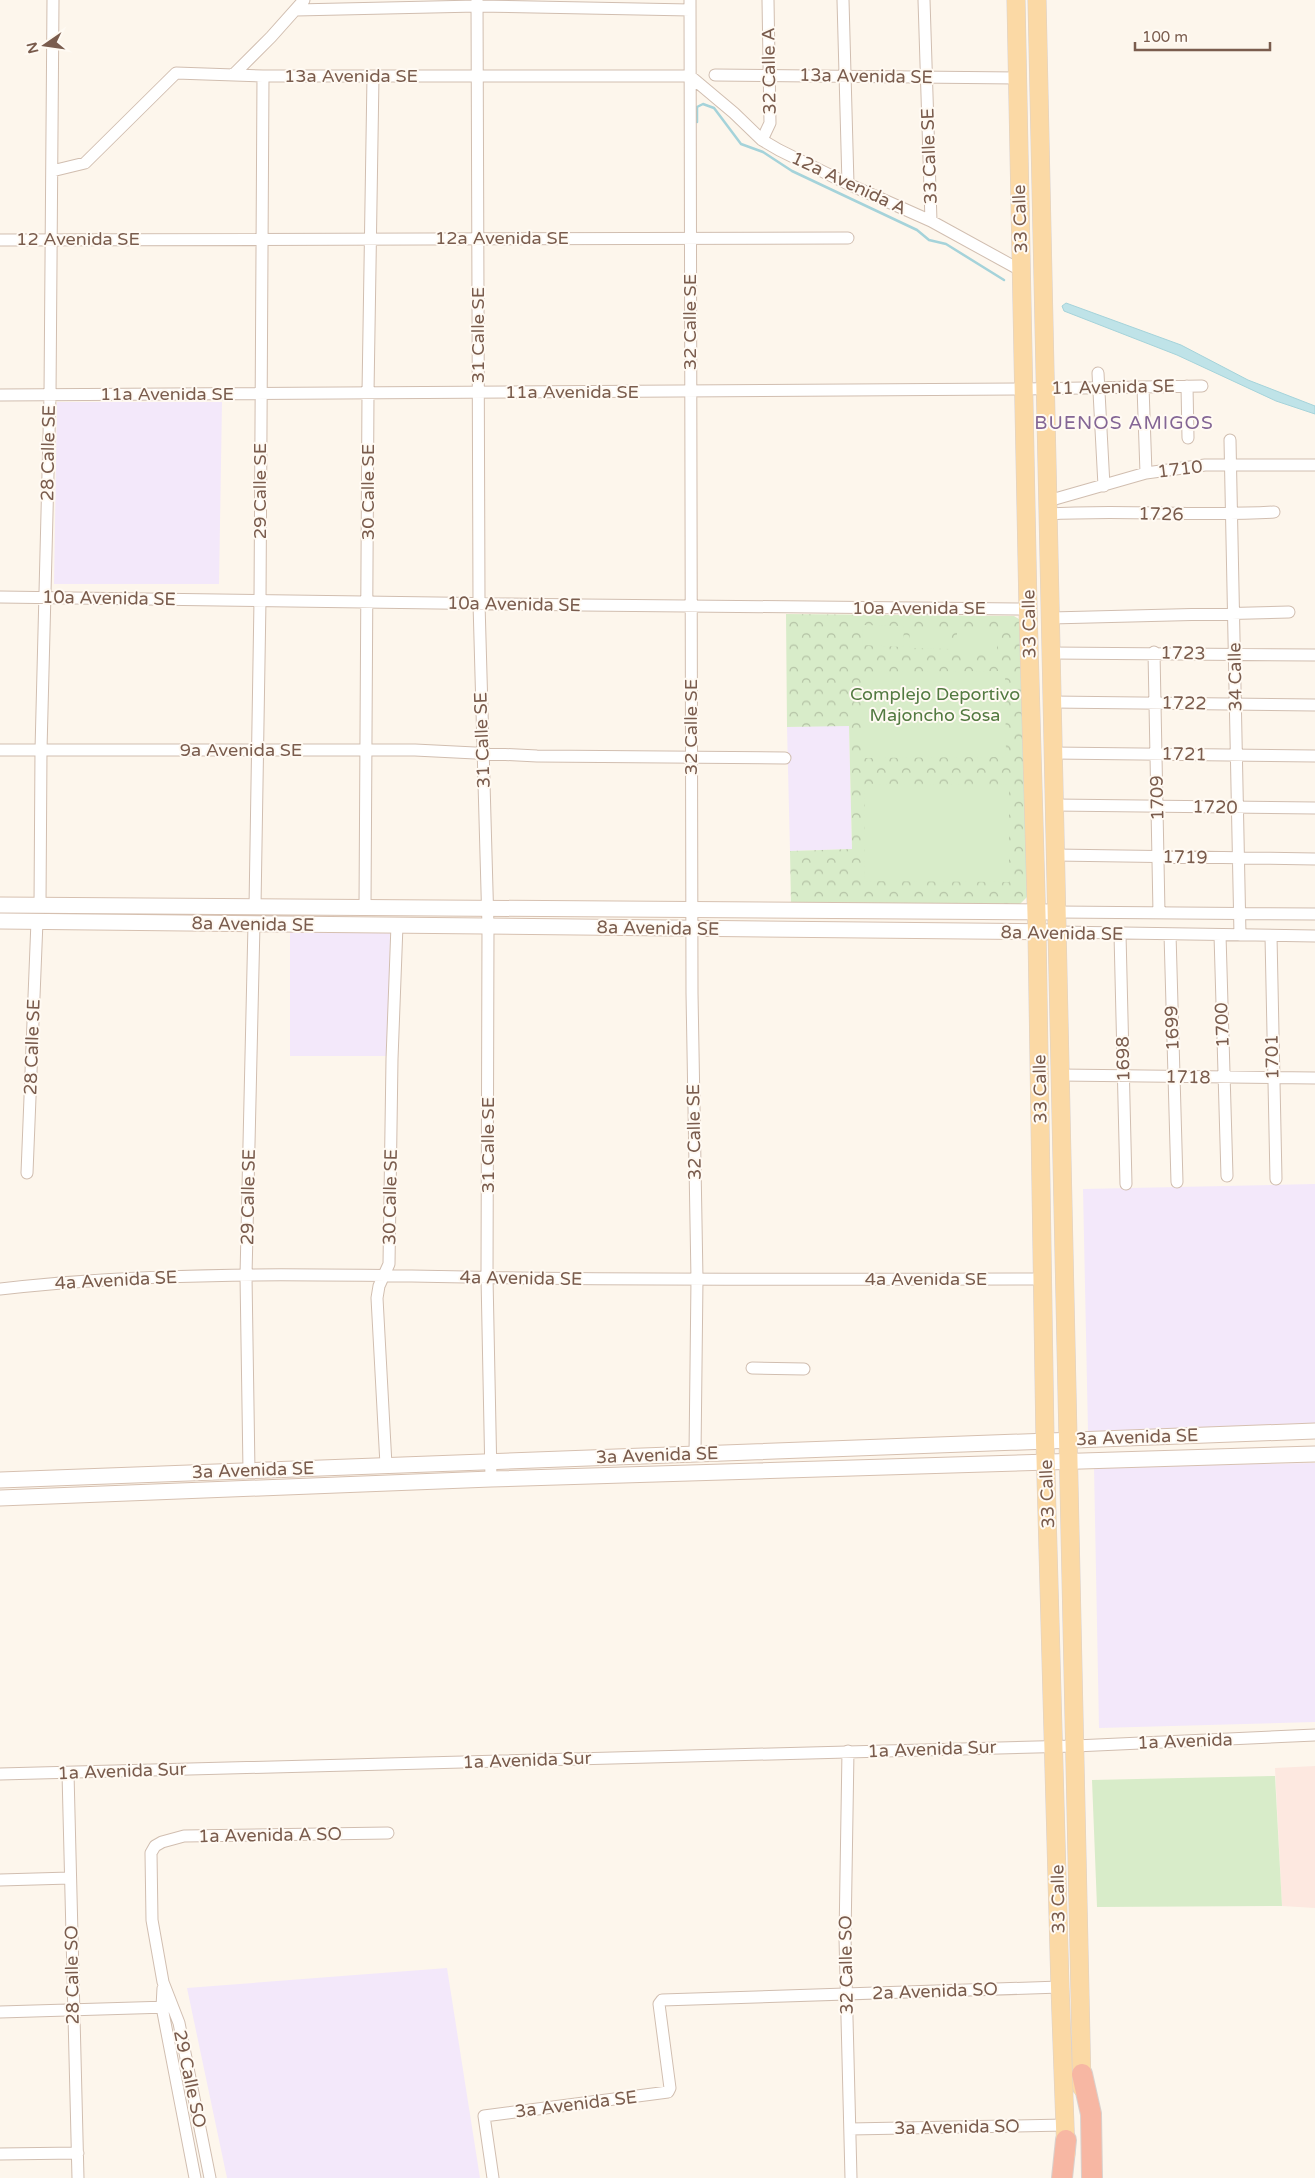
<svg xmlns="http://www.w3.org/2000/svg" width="1315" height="2178" font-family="'Varela Round',sans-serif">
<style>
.commercial{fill:#fde8e0}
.education{fill:#f3e8fa}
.forest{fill:url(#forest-crowns)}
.pitch{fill:#d8ecc9}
.water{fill:#bfe3e8;stroke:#a5d3da}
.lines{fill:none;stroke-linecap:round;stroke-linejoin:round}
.stream{stroke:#a5d3da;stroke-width:2.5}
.street-casing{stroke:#d1beb0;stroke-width:13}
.secondary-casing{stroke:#d6c0b0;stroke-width:17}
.primary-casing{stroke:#dad1cd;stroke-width:19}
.highway-casing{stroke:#dad1cd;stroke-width:22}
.street{stroke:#fff;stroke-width:11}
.secondary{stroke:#fff;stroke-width:15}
.primary{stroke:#fbd9a5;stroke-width:18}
.highway{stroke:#f7b7a3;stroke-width:20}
.labels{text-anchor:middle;stroke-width:4;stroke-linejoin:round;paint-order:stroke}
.street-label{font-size:18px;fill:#7a5c4d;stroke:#fffaf3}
.park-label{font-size:18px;fill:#537a41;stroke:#fffaf3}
.neighbourhood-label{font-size:19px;letter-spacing:1px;fill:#846695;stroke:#fffaf3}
</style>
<defs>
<pattern id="forest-crowns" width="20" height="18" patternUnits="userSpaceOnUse" patternTransform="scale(1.25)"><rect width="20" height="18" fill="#d8ecc9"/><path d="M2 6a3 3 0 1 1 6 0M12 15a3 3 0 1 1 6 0" fill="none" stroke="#b4c2a5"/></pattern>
</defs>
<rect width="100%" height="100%" fill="#fdf6ec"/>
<path class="commercial" d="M1315,1766V1908L1282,1906L1275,1768Z"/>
<path class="education" d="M57,402H222L219,584H54Z
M849,725L852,849L790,851L787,727Z
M290,930L390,932L388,1056H290Z
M1315,1184V1426L1088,1432L1083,1189Z
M1315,1463V1722L1099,1728L1094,1467Z
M447,1968L480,2178H227L187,1988Z"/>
<path class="forest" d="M786,614L1014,616L1019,619L1022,626L1028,896L1019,905H791L790,851L852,849L849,726L787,727Z"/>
<path class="pitch" d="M863,625L904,626L903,647L862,645Z
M910,627L950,628V649L909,648Z
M957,630H997V650H957Z
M1005,671L1006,757L864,758V672Z
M865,784L1009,785V882L864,881Z
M1275,1776L1282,1906L1097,1907L1092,1780Z"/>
<path class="water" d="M1066,303L1181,345L1248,380L1315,406V414L1276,401L1177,355L1064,311L1062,306Z"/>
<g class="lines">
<path class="stream" d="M697,122V107L703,104L714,108L741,144L763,152L792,171L917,230L929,240L946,244L1004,280"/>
<defs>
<path id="street" d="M477,0L479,603L488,926L487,1277L491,1479
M690,0L692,993L697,1279L695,1454
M843,0L848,184
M924,0L931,221
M296,10L477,6L690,10
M233,75L271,37L304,0
M715,75L1017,78
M762,140L770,123L768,0
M52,171L85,163L176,73L263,76H690L734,113L762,140L779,150L848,184L931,221L1022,271
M0,240L848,238
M1098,373L1104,486
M1187,386L1188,438
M1143,387L1146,473
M0,395L1024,389L1202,386
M1230,440L1240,935
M1048,501L1146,473L1205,465H1315
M1048,514C1123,509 1198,517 1274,512
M0,597L582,605L1028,609
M1051,618L1289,612
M1154,652L1159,913
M1051,653L1315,655
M1052,702L1315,705
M0,750H415L537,756L785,758
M1053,753L1315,756
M1055,805L1315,808
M1056,855L1315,859
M40,905L41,750L50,395L53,0
M255,907L260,600L263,76
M365,907L368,393L373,76
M1057,912L1315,914
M1057,932L1315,936
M1120,934L1126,1184
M1170,934L1177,1182
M1220,935L1227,1176
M1271,936L1276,1179
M1060,1075L1315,1078
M27,1173L37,921
M0,1289C172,1269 346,1275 519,1278C694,1280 868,1279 1043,1279
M752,1368L804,1369
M386,1465L377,1298L379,1286L389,1264L392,1059L397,925
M249,1471L246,1276L254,924
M848,1751L845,1938L851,2178
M68,1773L78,2178
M0,1774L1075,1746L1315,1735
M0,1880L70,1878
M163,1988L162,2007L195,2178
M0,2012L168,2007
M850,2129L1065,2125
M0,2154L78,2153
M210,2178L179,2023L163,1982L152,1920L151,1853L155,1846L162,1842L184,1836L388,1833
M493,2178L484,2116L668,2092L670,2088L659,2004L662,2000L1060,1987"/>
<path id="secondary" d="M0,905L1057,912
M0,921L1057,932
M0,1480L1315,1431
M0,1498L491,1479L1315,1454"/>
<path id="primary" d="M1016,0L1028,609L1037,932L1045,1440L1060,1987L1066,2154
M1037,0L1082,2088"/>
<path id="highway" d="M1082,2074L1091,2114L1092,2178
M1062,2178L1066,2140"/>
</defs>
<use href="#street" class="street-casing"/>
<use href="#secondary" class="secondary-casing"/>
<use href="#primary" class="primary-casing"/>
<use href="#highway" class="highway-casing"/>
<use href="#street" class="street"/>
<use href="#secondary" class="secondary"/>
<use href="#primary" class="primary"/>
<use href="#highway" class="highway"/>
</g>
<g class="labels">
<g class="street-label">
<text transform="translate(769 71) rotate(-91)" y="6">32 Calle A</text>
<text x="351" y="82">13a Avenida SE</text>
<text transform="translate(866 76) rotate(1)" y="6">13a Avenida SE</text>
<text transform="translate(929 156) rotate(-92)" y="6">33 Calle SE</text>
<text transform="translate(849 183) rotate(25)" y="6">12a Avenida A</text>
<text transform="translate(1020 219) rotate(-92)" y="6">33 Calle</text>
<text x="502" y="244">12a Avenida SE</text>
<text x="78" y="245">12 Avenida SE</text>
<text transform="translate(690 322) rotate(-90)" y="6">32 Calle SE</text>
<text transform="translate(478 335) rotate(-90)" y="6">31 Calle SE</text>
<text transform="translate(1113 387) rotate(-1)" y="6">11 Avenida SE</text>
<text x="572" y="398">11a Avenida SE</text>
<text x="167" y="400">11a Avenida SE</text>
<text transform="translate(48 453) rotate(-89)" y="6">28 Calle SE</text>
<text transform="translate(1180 469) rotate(-7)" y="6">1710</text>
<text transform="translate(260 491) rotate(-90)" y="6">29 Calle SE</text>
<text transform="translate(368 492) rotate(-90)" y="6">30 Calle SE</text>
<text transform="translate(1161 514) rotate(1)" y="6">1726</text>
<text transform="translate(109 598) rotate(1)" y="6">10a Avenida SE</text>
<text transform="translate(514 604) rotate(1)" y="6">10a Avenida SE</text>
<text x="919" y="614">10a Avenida SE</text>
<text transform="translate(1029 624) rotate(-91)" y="6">33 Calle</text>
<text transform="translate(1183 653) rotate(1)" y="6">1723</text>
<text transform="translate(1235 677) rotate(-91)" y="6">34 Calle</text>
<text transform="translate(1184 703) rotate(1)" y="6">1722</text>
<text transform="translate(691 727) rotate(-90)" y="6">32 Calle SE</text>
<text transform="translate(482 740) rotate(-92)" y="6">31 Calle SE</text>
<text x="241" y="756">9a Avenida SE</text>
<text transform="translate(1184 754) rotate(1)" y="6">1721</text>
<text transform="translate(1157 798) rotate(-91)" y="6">1709</text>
<text transform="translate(1215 807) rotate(1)" y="6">1720</text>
<text transform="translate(1185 857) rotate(1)" y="6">1719</text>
<text transform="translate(253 924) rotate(1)" y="6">8a Avenida SE</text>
<text transform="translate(658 928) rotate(1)" y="6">8a Avenida SE</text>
<text transform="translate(1062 933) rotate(1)" y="6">8a Avenida SE</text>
<text transform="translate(1222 1025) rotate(-92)" y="6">1700</text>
<text transform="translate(1172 1028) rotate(-92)" y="6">1699</text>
<text transform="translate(32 1047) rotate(-88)" y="6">28 Calle SE</text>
<text transform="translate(1272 1057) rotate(-91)" y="6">1701</text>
<text transform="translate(1123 1059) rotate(-91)" y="6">1698</text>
<text transform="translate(1188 1077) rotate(1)" y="6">1718</text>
<text transform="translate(1040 1089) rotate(-91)" y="6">33 Calle</text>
<text transform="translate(694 1132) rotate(-91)" y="6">32 Calle SE</text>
<text transform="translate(488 1145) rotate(-90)" y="6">31 Calle SE</text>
<text transform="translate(248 1197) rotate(-89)" y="6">29 Calle SE</text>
<text transform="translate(390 1197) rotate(-89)" y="6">30 Calle SE</text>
<text transform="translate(521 1278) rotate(1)" y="6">4a Avenida SE</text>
<text x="926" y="1285">4a Avenida SE</text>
<text transform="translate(116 1280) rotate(-3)" y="6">4a Avenida SE</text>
<text transform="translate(1137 1437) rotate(-2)" y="6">3a Avenida SE</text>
<text transform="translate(657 1455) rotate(-2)" y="6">3a Avenida SE</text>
<text transform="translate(253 1470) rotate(-2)" y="6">3a Avenida SE</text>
<text transform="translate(1047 1494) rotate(-92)" y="6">33 Calle</text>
<text transform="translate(1185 1741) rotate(-2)" y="6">1a Avenida</text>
<text transform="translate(932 1749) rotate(-2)" y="6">1a Avenida Sur</text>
<text transform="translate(527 1760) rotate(-2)" y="6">1a Avenida Sur</text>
<text transform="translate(122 1771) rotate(-2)" y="6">1a Avenida Sur</text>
<text transform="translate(270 1835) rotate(-1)" y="6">1a Avenida A SO</text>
<text transform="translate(1058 1899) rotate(-91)" y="6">33 Calle</text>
<text transform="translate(846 1965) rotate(-91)" y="6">32 Calle SO</text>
<text transform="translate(72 1975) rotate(-91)" y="6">28 Calle SO</text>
<text transform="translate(935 1991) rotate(-2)" y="6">2a Avenida SO</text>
<text transform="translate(190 2079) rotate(78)" y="6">29 Calle SO</text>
<text transform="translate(576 2104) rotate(-7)" y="6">3a Avenida SE</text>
<text transform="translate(957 2127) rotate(-1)" y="6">3a Avenida SO</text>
</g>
<g class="park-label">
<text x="935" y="700">Complejo Deportivo<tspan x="935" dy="21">Majoncho Sosa</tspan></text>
</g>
<g class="neighbourhood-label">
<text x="1124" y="429">BUENOS AMIGOS</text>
</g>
</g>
<g transform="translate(45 45) rotate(257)" stroke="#fffaf3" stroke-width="4" paint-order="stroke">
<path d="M0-4L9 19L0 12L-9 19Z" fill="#7a5c4d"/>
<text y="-8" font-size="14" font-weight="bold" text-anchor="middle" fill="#7a5c4d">N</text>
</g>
<path d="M1135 42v8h135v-8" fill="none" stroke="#7a5c4d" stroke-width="2.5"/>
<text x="1142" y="42" font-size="15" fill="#7a5c4d" stroke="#fffaf3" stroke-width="4" paint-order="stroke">100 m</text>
</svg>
